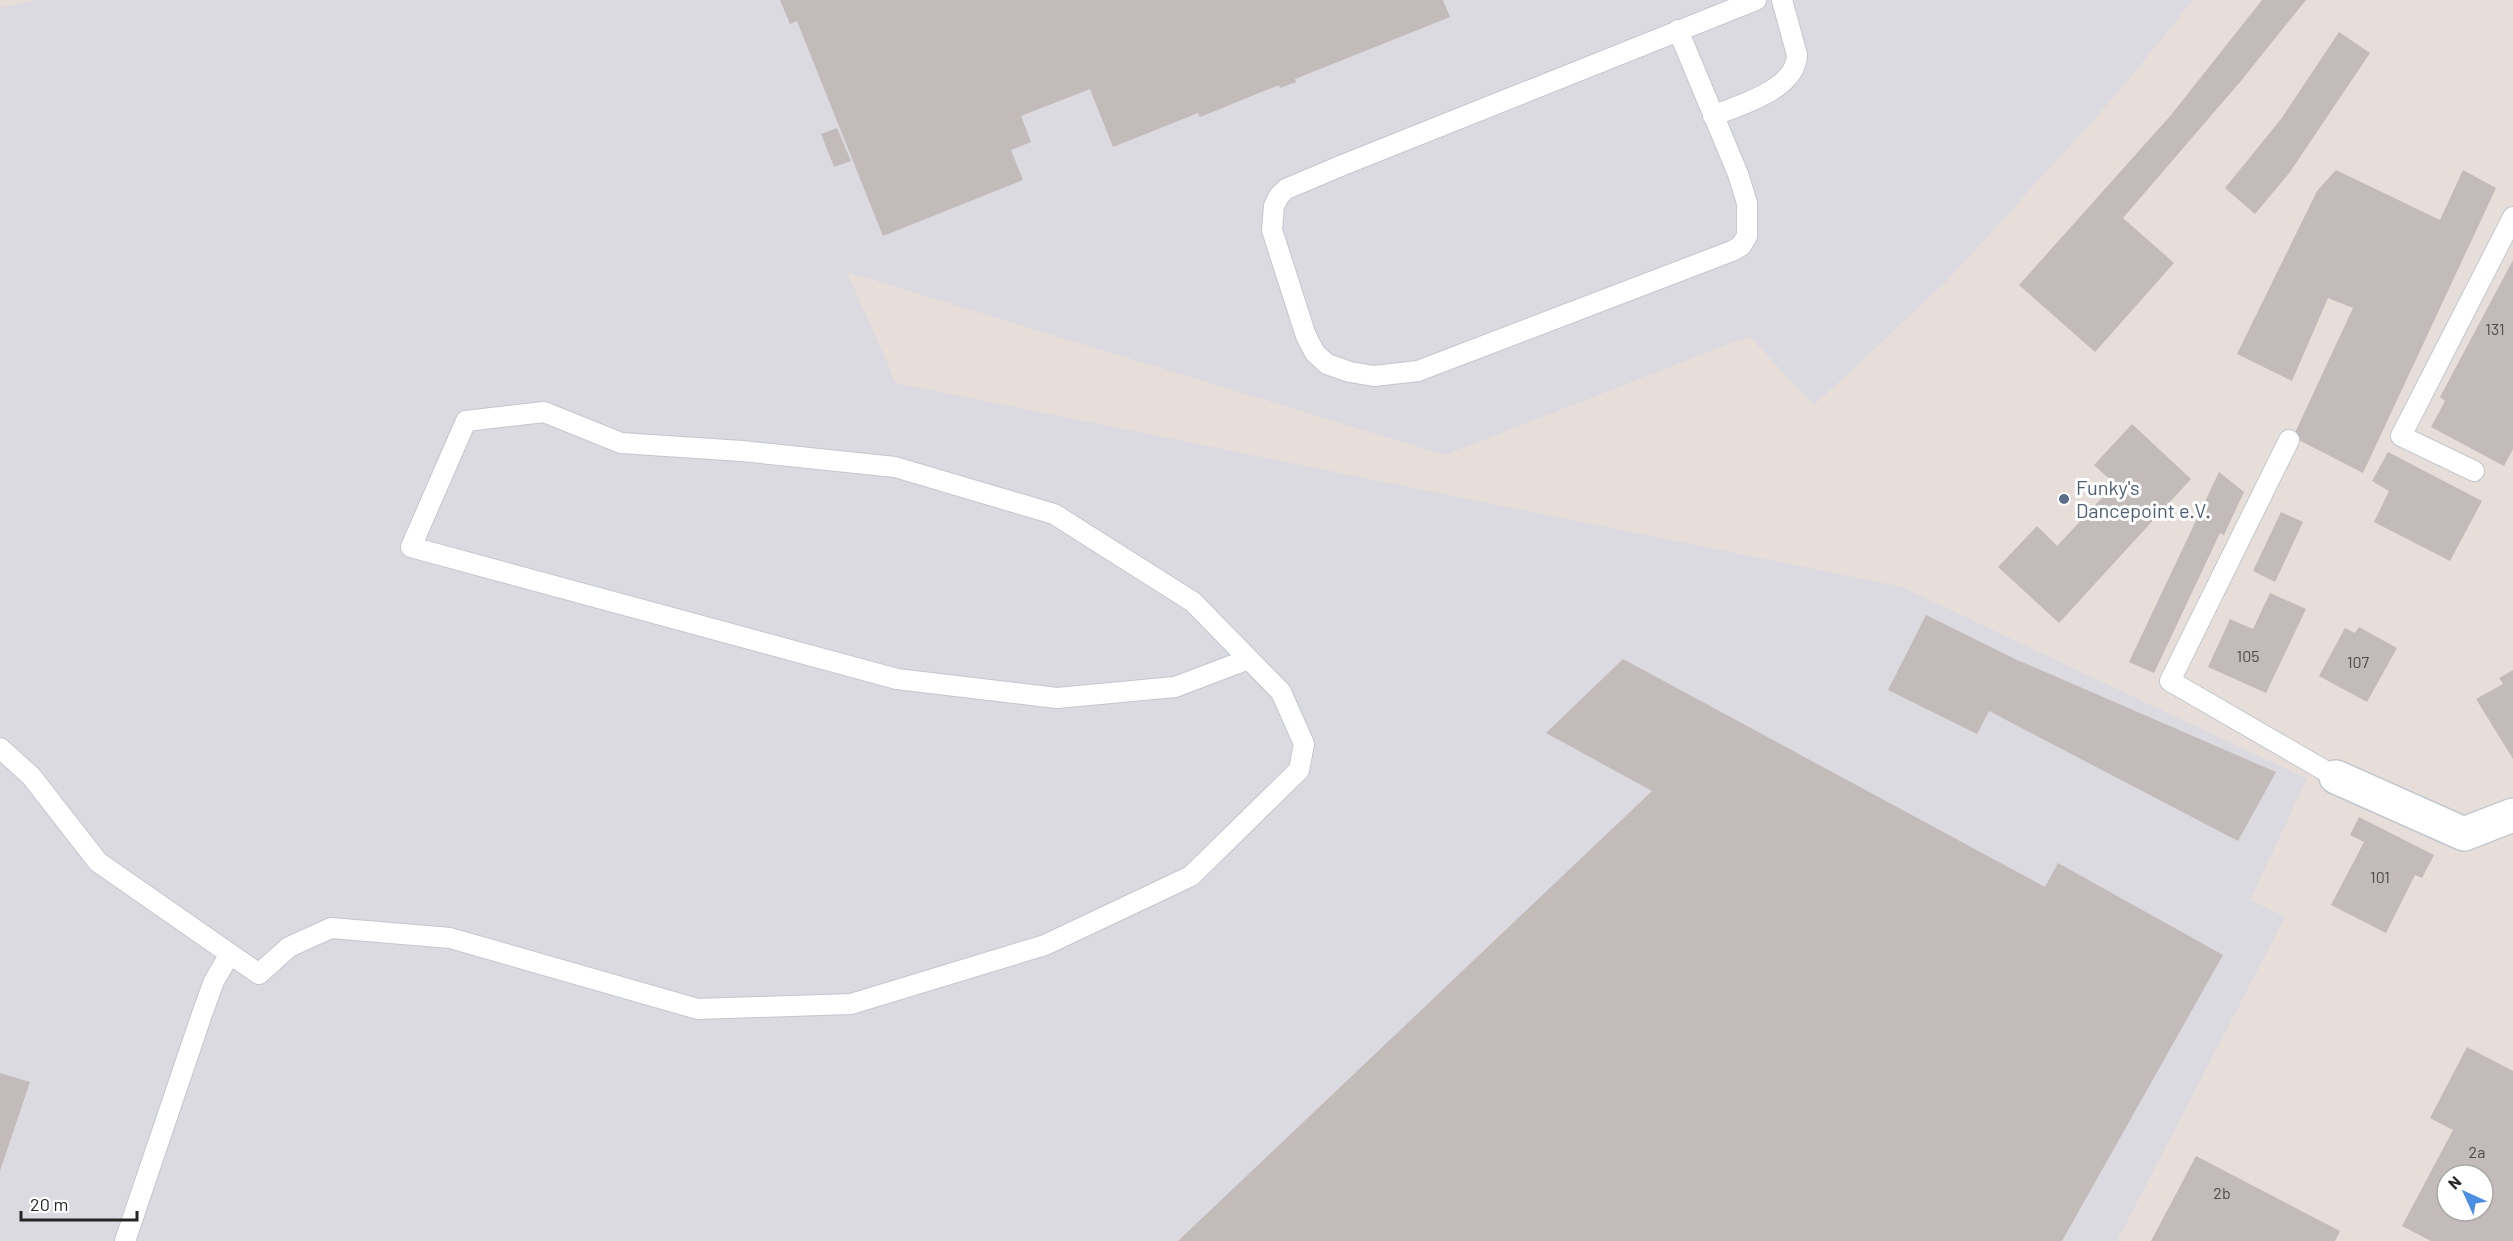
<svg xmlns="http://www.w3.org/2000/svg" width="2513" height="1241" font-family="Barlow,sans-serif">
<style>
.industrial{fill:#dadae0}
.building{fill:#c3bbb9;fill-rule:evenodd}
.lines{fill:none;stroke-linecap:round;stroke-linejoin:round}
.service-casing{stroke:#c1c8cf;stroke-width:22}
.minor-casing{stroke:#c1c8cf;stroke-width:36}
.service{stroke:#fff;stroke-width:20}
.minor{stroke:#fff;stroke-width:33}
.service-dot{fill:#5c6f8a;stroke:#fff;stroke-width:2}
.labels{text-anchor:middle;stroke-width:6;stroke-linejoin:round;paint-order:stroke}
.number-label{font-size:16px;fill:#4d4b4b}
.service-label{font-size:20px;fill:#4e5e75;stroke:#fff;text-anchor:start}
</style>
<rect width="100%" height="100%" fill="#e7ded9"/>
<path class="industrial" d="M35,0H2193L2115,96L1946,282L1814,405L1749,336L1445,455L847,272L896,383L1902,587L2307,779L2250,900L2285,917L2117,1241H0V8Z"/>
<path class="building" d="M780,0H1443L1450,17L1295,79L1296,82L1280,88L1279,85L1200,117L1198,113L1113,147L1090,89L1021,116L1031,142L1011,150L1023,180L883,236L797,21L790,24Z
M2262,0H2306L2240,82L2123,218L2174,263L2095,352L2019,285L2171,115Z
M2339,32L2370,53L2290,172L2255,214L2225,188L2281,119Z
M837,128L851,161L834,167L821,134Z
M2336,170L2440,220L2463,170L2496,188L2363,473L2293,437L2353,308L2328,298L2292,381L2237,354L2317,191Z
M2513,260V449L2504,466L2431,427L2445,401L2440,397Z
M2132,424L2191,479L2059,623L1998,567L2037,526L2057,546L2115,484L2094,465Z
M2388,452L2482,501L2450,561L2374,522L2389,491L2372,481Z
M2219,472L2244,492L2224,535L2220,533L2154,673L2129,662Z
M2281,512L2303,522L2275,582L2253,571Z
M2270,593L2306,609L2266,693L2208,667L2230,619L2253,629Z
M1926,615L2015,659L2276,772L2238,841L1989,711L1977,734L1888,690Z
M2359,627L2397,648L2367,702L2319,676L2345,628L2355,633Z
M1623,659L2045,887L2058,863L2223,955L2062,1241H1178L1652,791L1546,733Z
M2513,670V759L2476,699L2503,684L2499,678Z
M2359,817L2434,855L2422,878L2415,875L2386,933L2331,905L2364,842L2350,835Z
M2467,1047L2513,1071V1241H2431L2402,1226L2453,1130L2430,1118ZM2447,1175H2483V1211H2447Z
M0,1073L30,1082L0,1171Z
M2196,1156L2340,1231L2335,1241H2151Z"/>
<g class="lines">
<defs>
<path id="service" d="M1678,30L1738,174L1747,203V236L1741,246L1732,251L1418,371L1374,376L1350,372L1327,364L1315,353L1306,336L1272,230L1274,206L1279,196L1286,189L1343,165L1756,0
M1713,116C1739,105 1796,90 1797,55L1782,0
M2289,440L2170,681L2336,777
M2474,471L2401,436L2513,217
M0,748L31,776L98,862L259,974L289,947L331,928L450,938L698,1009L851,1004L1045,945L1191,876L1299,770L1304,744L1281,692L1193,602L1054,514L895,467L742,451L621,443L544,412L466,421L411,547L897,679L1057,698L1175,687L1249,659
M125,1241L202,1014L214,981L230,954"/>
<path id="minor" d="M2336,777L2464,834L2513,815"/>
</defs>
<use href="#service" class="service-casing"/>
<use href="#minor" class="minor-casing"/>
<use href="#service" class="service"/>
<use href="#minor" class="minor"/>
</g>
<circle class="service-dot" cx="2064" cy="499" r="6"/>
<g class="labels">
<g class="number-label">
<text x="2495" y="335">131</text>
<text x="2248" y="662">105</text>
<text x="2358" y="668">107</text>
<text x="2380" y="883">101</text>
<text x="2477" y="1158">2a</text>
<text x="2222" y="1199">2b</text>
</g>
<g class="service-label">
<text x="2076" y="495">Funky's<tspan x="2076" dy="23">Dancepoint e.V.</tspan></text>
</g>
</g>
<g transform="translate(2465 1193) rotate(315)"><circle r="28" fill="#ffffff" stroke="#a8a8a8" stroke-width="1.5"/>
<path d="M0-4.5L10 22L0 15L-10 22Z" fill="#4c8fe2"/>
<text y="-9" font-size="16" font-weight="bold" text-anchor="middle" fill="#262626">N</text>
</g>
<path d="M21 1211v9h116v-9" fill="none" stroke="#262626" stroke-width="3"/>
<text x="30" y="1211" font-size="18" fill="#262626" stroke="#ffffff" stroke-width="4.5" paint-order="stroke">20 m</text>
</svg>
